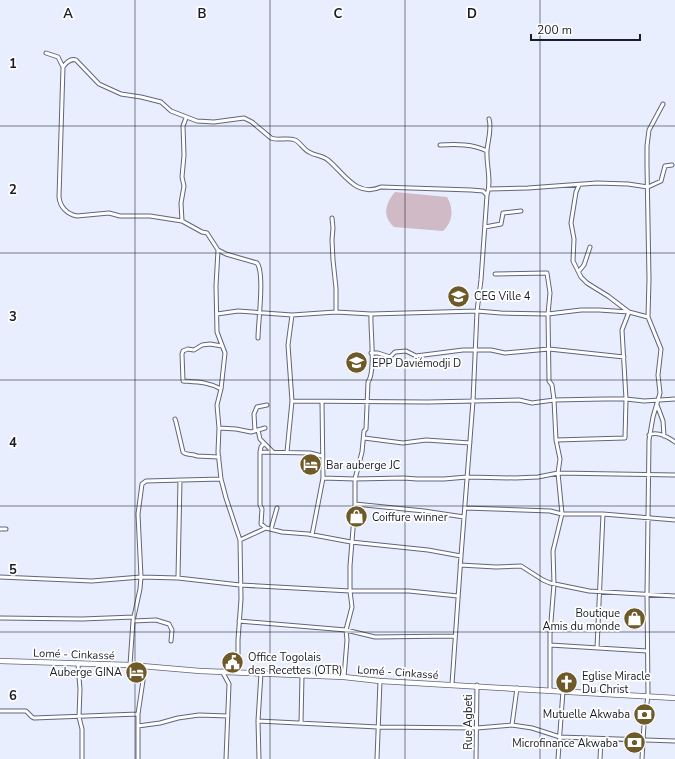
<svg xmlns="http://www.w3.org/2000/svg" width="675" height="759" font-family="'Nunito Sans',sans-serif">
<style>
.green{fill:#cfbac6}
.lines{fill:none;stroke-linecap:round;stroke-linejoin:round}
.minor-casing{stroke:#5f657d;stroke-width:5}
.trunk-casing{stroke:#5f657d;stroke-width:6}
.minor{stroke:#fff;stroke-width:3}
.trunk{stroke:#fff;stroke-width:4.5}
.grid{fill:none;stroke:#1a1d27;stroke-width:1;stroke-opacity:0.55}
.labels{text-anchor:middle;stroke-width:3.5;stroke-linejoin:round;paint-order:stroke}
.poi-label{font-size:11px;fill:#1a1d27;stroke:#fff;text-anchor:start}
.street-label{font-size:11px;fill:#1a1d27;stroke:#fff}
.grid-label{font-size:13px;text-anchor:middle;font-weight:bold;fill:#1a1d27;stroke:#fff;stroke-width:3.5;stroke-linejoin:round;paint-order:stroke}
</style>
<rect width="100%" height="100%" fill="#e9eefe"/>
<path class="green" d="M395,192L447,197C454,209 453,222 443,231L394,227C382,216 385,204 395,192Z"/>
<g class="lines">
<defs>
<path id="minor" d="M46,53L58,57L63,67C66,63 70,58 76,60L99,84L121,94L141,97L161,102L171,111L197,121L214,122L244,118L252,122L271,138C278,141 287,137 295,140C300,142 303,149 309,152C315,156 322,155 328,160C344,173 356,198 381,187L471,190L483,191L487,195
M63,67L59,197C60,207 67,214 77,216L109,213L120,216H150L182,221
M186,118L183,126L184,155L182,177L184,186L181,203L182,221L202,232L207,233L218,250L216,286L217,332L225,353L221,389L217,405L219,428L218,452L221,479L226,498L240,540L241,599L238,640V672
M440,145C457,144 473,144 487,151
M579,185L576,192L571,223L574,239L573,261L581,277L587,283L608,296L629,312
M489,189L528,188L597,183L628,184L648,187L661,181L665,166L672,165
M332,218L333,228L332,240L333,260L336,288V312
M485,227L501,224L503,213L521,211
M218,250L226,254L257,263C265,273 258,323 258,338
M579,271L584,265L590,247
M495,274L547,273L550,293L548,314L549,381L552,385L554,400L556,440L560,459L558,473L562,514L553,551L554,584L550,634V690
M217,314L238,311L292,315L336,312L371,314L477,311L501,313L548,314L581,310H599L629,312L648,317L661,349L658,375L660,393L653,417L649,440L647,594L648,696L644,724L642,759
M648,317L649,279L647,166V146L649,130L663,104
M371,353H378L390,357L395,352L406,351L416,356L463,350H491L505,353L549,349L624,357
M221,389C209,382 197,382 183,381L182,354L183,351L188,349L194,350L202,345L210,344L222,346
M292,401L428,402L519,400L532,403L554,400L604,399H626L644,401L675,399
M657,405L663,421L664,436
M175,419L176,422L183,452C187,456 192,453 197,456L219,457
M219,428L236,429L251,432L265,428
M258,430L260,439L273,452
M255,431L254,414L257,407L267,405
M649,435C657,431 668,437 675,442
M364,438L403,443L426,440L470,443
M556,440L625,438L626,399L622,330L629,312
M264,443L261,447L260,452V505L262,509L261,524L266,528
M260,452L310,453L322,456
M287,452L292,401L288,345L292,315
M323,478L355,479L404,478L417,479H444L467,477L515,478L538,477L558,473L675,475
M355,504L424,511L464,517
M465,508L550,511L562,514H603L675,520
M0,529H6
M271,529L277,508
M312,535L323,478L322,402
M240,540L266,528L282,532L308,534L351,542L428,550L461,556
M460,565L496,567L521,566L543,580L550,583L589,591L675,596
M0,577L92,581L141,577L138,514L142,484L146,481L221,479
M178,578L180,480
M0,618L82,619L134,617
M133,621L156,620L169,624L172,630L171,641
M239,621L346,630L375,637L455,636
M550,645L647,651
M597,648L603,514
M78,664L80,689L79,717L82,729V759
M130,665L133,621L140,589L141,577L178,578L240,585L350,591H409L458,596
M222,671L229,684L226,759
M344,677L347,640L346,630L352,607L350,591V566L355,504V479L362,452L364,431L366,429L368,382C376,372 370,328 371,314
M452,684L461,556L473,401L477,311L481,280L487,195C492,181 486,165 487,150C488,140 492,129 489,119
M0,711H26L32,717L34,718L138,714
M258,721L378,727L477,728L512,725L532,728L560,737L675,741
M301,723L302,675
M512,725L517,688
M138,726L160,723L178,718L199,715L228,716
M138,759V714L145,667
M259,759L258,721L261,673
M377,759L380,681
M476,759L477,685
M558,759L563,691
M600,759L601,739"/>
<path id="trunk" d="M0,661L130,665L200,671L344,677L380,681L675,698"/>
</defs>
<use href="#minor" class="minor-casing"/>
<use href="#trunk" class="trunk-casing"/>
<use href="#minor" class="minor"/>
<use href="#trunk" class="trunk"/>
</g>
<path class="grid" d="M135,0V759M270,0V759M405,0V759M540,0V759M0,126H675M0,253H675M0,380H675M0,506H675M0,632H675"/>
<defs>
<symbol id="school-disc" viewBox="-11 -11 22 22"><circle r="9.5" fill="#6e5a29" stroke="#fff"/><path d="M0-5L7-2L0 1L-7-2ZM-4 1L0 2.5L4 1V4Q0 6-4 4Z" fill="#fff"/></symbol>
<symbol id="hotel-disc" viewBox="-11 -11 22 22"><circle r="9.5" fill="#6e5a29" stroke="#fff"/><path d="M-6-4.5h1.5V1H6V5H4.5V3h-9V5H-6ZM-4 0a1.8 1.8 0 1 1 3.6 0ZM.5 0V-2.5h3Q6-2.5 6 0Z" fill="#fff"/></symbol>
<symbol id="shop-disc" viewBox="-11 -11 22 22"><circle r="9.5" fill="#6e5a29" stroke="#fff"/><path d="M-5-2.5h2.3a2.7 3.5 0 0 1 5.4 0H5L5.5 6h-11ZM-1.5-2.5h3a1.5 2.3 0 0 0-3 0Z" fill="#fff"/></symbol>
<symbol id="civic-disc" viewBox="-11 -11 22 22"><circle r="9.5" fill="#6e5a29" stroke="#fff"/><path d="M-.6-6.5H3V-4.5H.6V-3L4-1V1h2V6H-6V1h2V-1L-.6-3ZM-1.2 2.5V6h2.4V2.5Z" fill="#fff"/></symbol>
<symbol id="church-disc" viewBox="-11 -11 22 22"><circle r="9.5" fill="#6e5a29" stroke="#fff"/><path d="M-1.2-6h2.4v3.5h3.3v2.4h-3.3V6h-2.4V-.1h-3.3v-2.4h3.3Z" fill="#fff"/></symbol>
<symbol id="bank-disc" viewBox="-11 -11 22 22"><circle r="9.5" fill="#6e5a29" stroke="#fff"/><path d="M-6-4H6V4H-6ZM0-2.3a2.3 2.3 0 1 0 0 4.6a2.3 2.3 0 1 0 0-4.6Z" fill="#fff"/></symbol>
</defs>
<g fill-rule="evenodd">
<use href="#school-disc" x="446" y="284" width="25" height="25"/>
<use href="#school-disc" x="344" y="350" width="25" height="25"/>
<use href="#hotel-disc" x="298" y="452" width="25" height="25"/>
<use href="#shop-disc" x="344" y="504" width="25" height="25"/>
<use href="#shop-disc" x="622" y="606" width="25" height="25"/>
<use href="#civic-disc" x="220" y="650" width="25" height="25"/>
<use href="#hotel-disc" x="124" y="660" width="25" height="25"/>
<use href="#church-disc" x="554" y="670" width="25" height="25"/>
<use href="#bank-disc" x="632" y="702" width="25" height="25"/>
<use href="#bank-disc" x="622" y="730" width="25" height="25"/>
</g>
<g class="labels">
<g class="poi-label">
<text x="474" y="300">CEG Ville 4</text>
<text x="372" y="367">EPP Daviémodji D</text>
<text x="326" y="469">Bar auberge JC</text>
<text x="372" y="521">Coiffure winner</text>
<text x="620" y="617" text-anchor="end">Boutique<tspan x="620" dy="13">Amis du monde</tspan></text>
<text x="248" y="661">Office Togolais<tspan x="248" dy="13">des Recettes (OTR)</tspan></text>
<text x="122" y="676" text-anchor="end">Auberge GINA</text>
<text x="582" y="680">Eglise Miracle<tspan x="582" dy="13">Du Christ</tspan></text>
<text x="630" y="718" text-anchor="end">Mutuelle Akwaba</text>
<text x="618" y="747" text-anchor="end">Microfinance Akwaba</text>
</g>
<g class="street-label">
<text transform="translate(74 654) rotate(2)" y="4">Lomé - Cinkassé</text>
<text transform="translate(398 672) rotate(4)" y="4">Lomé - Cinkassé</text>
<text transform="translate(468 722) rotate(-90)" y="4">Rue Agbeti</text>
</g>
</g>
<g class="grid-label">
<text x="68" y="18">A</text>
<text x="202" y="18">B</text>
<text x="338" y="18">C</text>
<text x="472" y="18">D</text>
<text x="13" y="68">1</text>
<text x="13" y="194">2</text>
<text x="13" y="321">3</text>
<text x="13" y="447">4</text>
<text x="13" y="574">5</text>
<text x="13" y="700">6</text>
</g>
<path d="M531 34v6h109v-6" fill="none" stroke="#1a1d27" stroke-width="2"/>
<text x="537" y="34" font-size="12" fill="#1a1d27" stroke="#ffffff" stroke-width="3" paint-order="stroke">200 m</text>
</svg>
